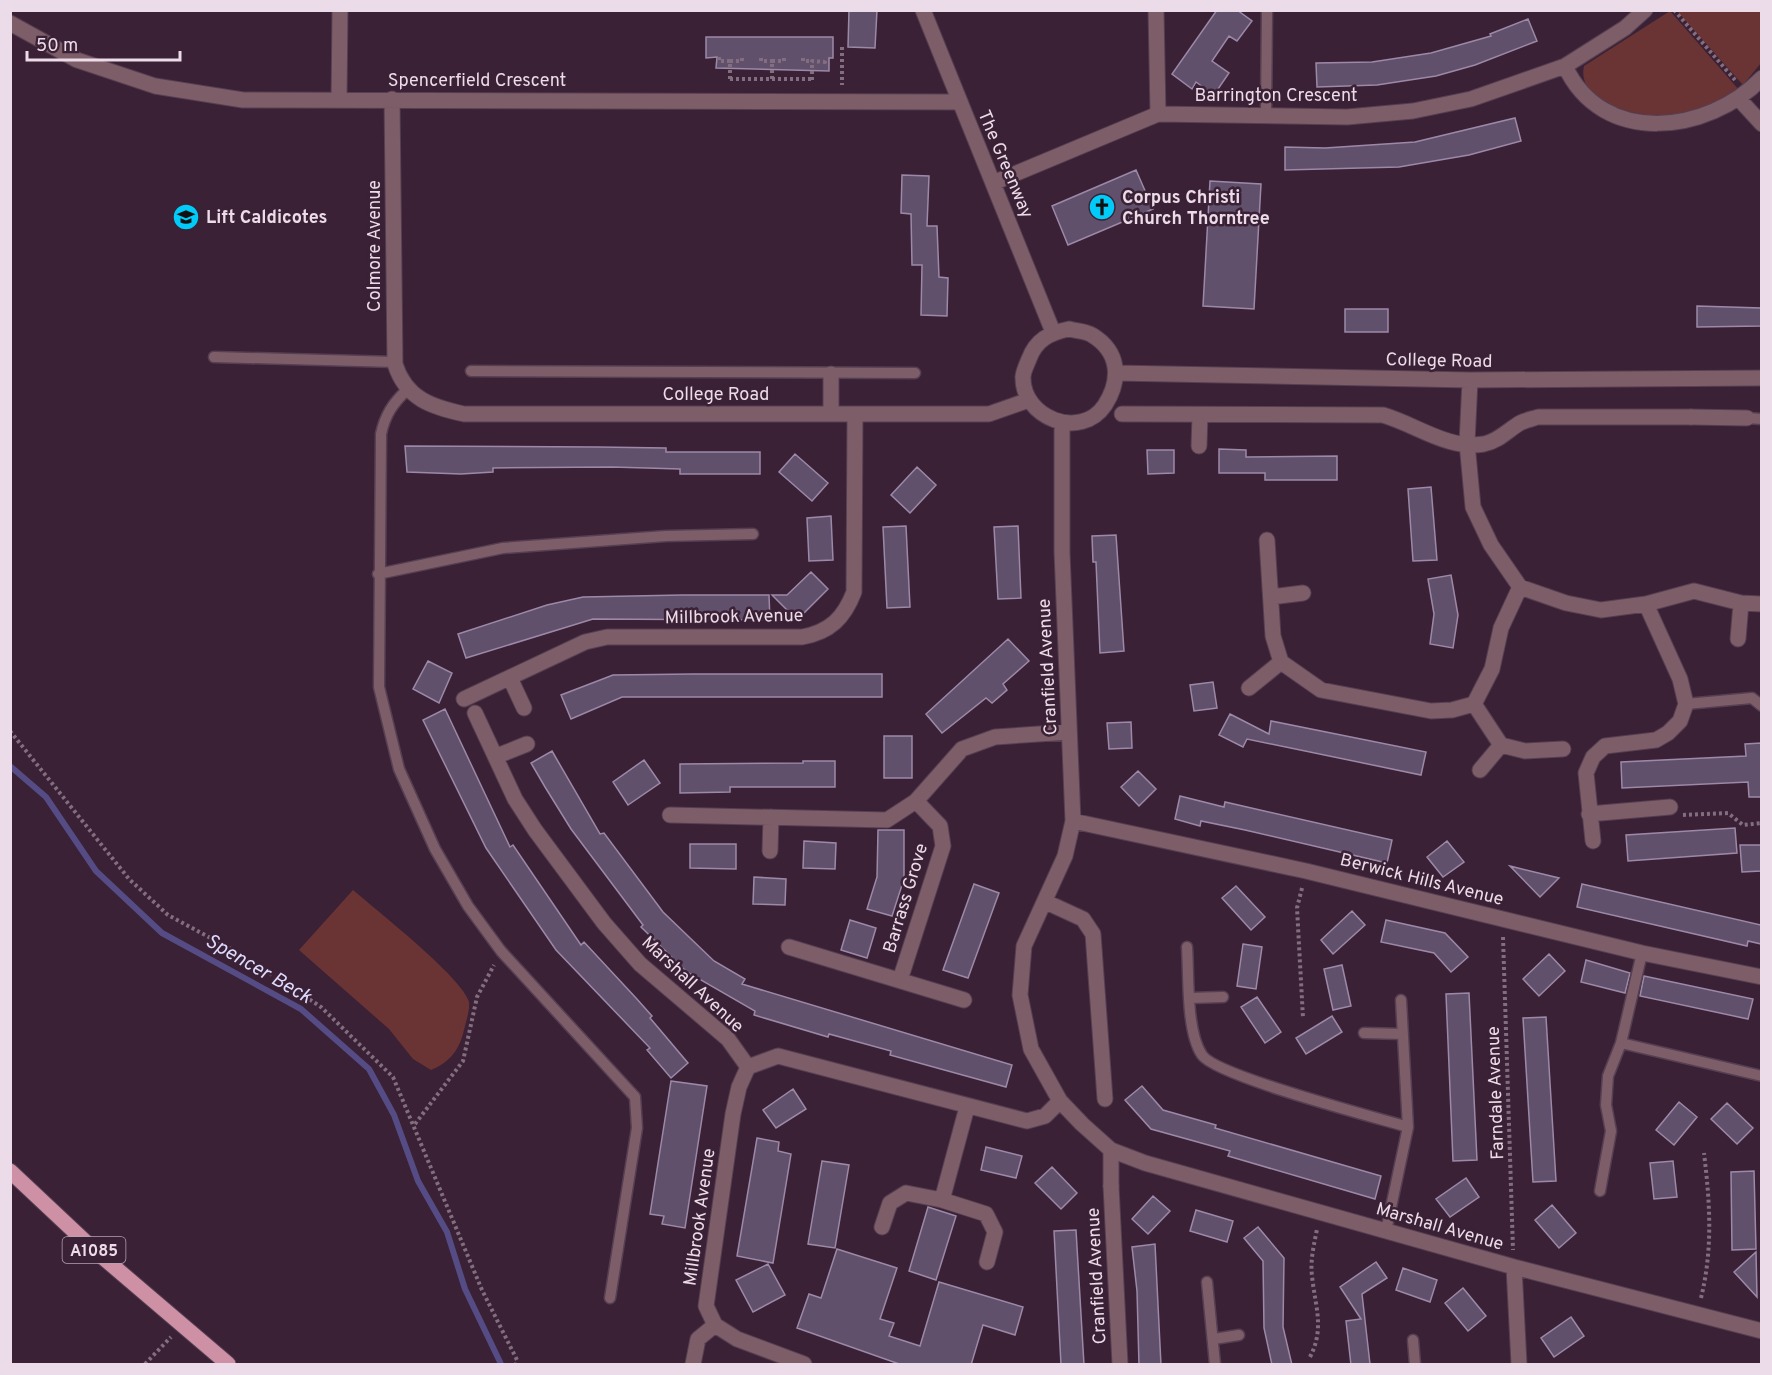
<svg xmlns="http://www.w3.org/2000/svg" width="1772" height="1375" font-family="Overpass,sans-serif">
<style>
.green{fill:#6a3435}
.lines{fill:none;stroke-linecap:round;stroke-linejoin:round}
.stream{stroke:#554c85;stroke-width:6}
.building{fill:#61506c;stroke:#9c89a8;stroke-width:1.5}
.service-casing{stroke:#563f52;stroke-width:13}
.pedestrian-casing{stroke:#563f52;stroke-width:17}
.minor-casing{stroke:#563f52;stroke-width:17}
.primary-casing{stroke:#563f52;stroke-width:17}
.path{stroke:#836e7f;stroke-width:4;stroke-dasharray:3 3;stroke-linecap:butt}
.service{stroke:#7d5e68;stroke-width:10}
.pedestrian{stroke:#7d5e68;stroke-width:15}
.minor{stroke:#7d5e68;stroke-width:15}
.primary{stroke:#ce90a5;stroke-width:15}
.labels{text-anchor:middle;stroke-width:5;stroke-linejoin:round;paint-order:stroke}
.shield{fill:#3a2135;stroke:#b7a3b2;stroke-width:1.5}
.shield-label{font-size:16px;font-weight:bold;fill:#ecdbe8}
.street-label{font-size:18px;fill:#ecdbe8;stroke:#3a2135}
.poi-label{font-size:18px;font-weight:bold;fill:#ecdbe8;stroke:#3a2135;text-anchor:start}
.water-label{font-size:20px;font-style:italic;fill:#dddafe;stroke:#3a2135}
</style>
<rect width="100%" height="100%" fill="#3a2135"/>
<path class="green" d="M1670,11L1739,90C1720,102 1702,113 1679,116C1651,120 1575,107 1584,66Z
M1677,11H1761V63L1743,85Z
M353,890C376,910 463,978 469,1002C470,1011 465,1025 463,1034C458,1052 448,1063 431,1070L413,1059L389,1029L299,950Z"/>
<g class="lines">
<path class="stream" d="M10,766L46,797L96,871L162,933L301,1009L369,1069L394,1115L418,1181L447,1232L465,1289L501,1364"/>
</g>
<path class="building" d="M849,10H877L875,48L848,47Z
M1217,10H1237L1252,21L1237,41L1229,36L1212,61L1229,73L1214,95L1196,82L1192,89L1172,74Z
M1528,19L1537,41L1475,65L1436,76L1377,85L1317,87L1316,63L1372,62L1431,53L1491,36L1490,34Z
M706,37H833V58H829V71L716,68L717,57L706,58Z
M1515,118L1521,141L1469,155L1399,167L1285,170V147L1325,148L1415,142Z
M1136,170L1153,209L1068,245L1052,206Z
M902,175L929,176L927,226H937L939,277L948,278L947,316L921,315L922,265H912L911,214L901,213Z
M1210,181L1261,184L1254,309L1203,306Z
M1697,306L1761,308V326L1697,327Z
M1345,309H1388V332H1345Z
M405,446L598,447L666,448V452H760V474H680V469L612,467L493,468V472L461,474L407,472Z
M1219,449L1246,450V457L1337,456V480H1265V473H1219Z
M1147,450H1174V473L1148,474Z
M795,454L828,483L812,501L779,472Z
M917,467L936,485L910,513L891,495Z
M1431,487L1437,560L1413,561L1408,489Z
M831,516L833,560L809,561L807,518Z
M906,526L910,607L887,608L883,527Z
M1018,526L1021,598L998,599L994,527Z
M1116,535L1124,651L1100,653L1096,562H1093L1092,536Z
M811,572L828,589L797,620L772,595H787Z
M1451,575L1458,615L1453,648L1430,644L1434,614L1428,579Z
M682,595H769L770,620L593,619L466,658L458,634L547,605L583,597Z
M1008,639L1029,661L1003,684L1007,690L992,703L986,698L942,733L926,714Z
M428,661L452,673L439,703L413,689Z
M693,674H882V697H622L571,719L561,695L613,675Z
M1213,682L1217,708L1194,711L1190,685Z
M445,709L510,847L513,845L581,945L584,942L636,998L652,1016L650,1018L688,1063L671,1078L647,1050L650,1048L556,950L486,848L423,720Z
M1230,714L1269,734L1271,721L1426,752L1421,775L1247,739L1243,747L1219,735Z
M1131,722L1132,748L1109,749L1107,723Z
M884,736H912V778H884Z
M1761,743V797H1749L1748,782L1622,788L1621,762L1746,756L1745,744Z
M552,751L600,834L604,833L663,912L714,961L745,979L742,984L1012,1065L1006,1087L890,1055L891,1051L829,1034L828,1037L754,1015L755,1011L687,972L641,927L643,925L571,829L545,787L531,763Z
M644,760L660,783L628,805L613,782Z
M803,761H835V787H730V792L680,793V764L803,763Z
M1138,771L1156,789L1139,806L1121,787Z
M1180,796L1224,807L1225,802L1392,840L1387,863L1245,830L1201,821L1200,826L1175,819Z
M1735,828L1737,853L1628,861L1626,835Z
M878,830H904V879L892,916L867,909L877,877Z
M804,841L836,843L835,869L803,868Z
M1447,841L1464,862L1443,877L1427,857Z
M690,844H736V869L690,868Z
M1740,845H1761V871L1742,872Z
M1510,866L1559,878L1540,897Z
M754,877L786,879L785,905L753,904Z
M974,884L999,893L968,978L943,970Z
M1582,884L1761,925V944L1748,941L1747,946L1577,907Z
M1236,886L1265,917L1251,930L1222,898Z
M1352,911L1365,925L1333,954L1321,940Z
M850,920L876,928L867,958L841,950Z
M1386,920L1445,933L1468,957L1451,972L1434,953L1381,942Z
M1243,944L1262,947L1256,989L1237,986Z
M1549,954L1565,971L1539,996L1523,979Z
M1586,960L1630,973L1625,993L1581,982Z
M1342,965L1351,1006L1333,1010L1324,969Z
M1644,976L1753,999L1748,1019L1640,996Z
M1469,993L1477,1160L1453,1161L1446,994Z
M1257,997L1281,1032L1265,1043L1241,1007Z
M1332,1016L1342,1032L1306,1054L1296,1038Z
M1546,1017L1556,1181L1533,1182L1523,1018Z
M671,1081L707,1086L685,1228L662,1224L664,1216L650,1214Z
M1142,1086L1163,1110L1216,1125L1215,1128L1381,1176L1375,1199L1228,1156L1230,1151L1151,1129L1125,1100Z
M793,1089L806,1109L776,1128L763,1110Z
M1679,1102L1697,1117L1674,1145L1656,1130Z
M1727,1103L1753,1128L1737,1144L1711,1119Z
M757,1138L779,1142L778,1151L791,1154L773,1263L737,1256Z
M986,1147L1022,1156L1016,1178L981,1170Z
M822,1161L849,1165L835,1248L808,1244Z
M1673,1161L1677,1197L1654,1199L1650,1163Z
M1052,1167L1077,1193L1061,1209L1035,1183Z
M1754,1171L1756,1249L1732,1250L1731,1172Z
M1466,1178L1479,1197L1450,1217L1436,1199Z
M1153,1196L1170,1211L1148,1234L1132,1219Z
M1552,1205L1576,1233L1559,1248L1535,1220Z
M928,1207L956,1216L936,1280L909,1271Z
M1196,1210L1233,1221L1227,1242L1190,1231Z
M1258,1227L1284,1258L1283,1327L1292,1365H1272L1264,1328L1263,1261L1244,1238Z
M1076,1230L1084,1365H1061L1054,1231Z
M1155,1244L1161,1365H1139L1137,1291L1132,1247Z
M837,1249L897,1268L880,1319L894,1323L889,1336L920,1346L939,1282L1023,1307L1015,1335L983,1325L971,1365H902L797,1328L809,1294L821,1298Z
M1756,1252L1757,1297L1734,1272Z
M1376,1262L1387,1278L1362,1294L1370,1364L1351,1365L1346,1321L1361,1319L1340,1287Z
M768,1264L785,1295L753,1312L736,1280Z
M1403,1268L1437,1280L1430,1302L1396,1290Z
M1463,1288L1486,1316L1468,1331L1445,1303Z
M1571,1317L1584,1336L1554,1357L1541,1338Z"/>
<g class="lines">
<defs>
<path id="service" d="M1266,116L1267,10
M214,357L395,362
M471,371L915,373
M407,390C393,403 385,415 381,434L379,687L399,769L435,849L468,906L501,951L635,1097L637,1128L610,1298
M1747,418L1762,419
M378,574L503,548L666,536L753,534
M1686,704L1752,698L1762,706
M1187,947C1189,976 1186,1031 1202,1055C1216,1076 1374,1117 1408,1127
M1190,998L1223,997
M1364,1033L1403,1034
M1621,1043L1762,1076
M1600,1191L1611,1131L1606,1105L1608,1076L1621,1043L1642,953
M1386,1231L1408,1127L1401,1000
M1207,1282L1215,1364
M1214,1339L1239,1335
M1413,1340L1415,1364"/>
<path id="pedestrian" d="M1691,417L1747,418
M1111,1150V1186"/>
<path id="minor" d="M923,10L1053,332
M1156,10L1158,114
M10,23L77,60L155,86L243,100L959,102
M1565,66C1602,147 1708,134 1762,78
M392,99L395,364C406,399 432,407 464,414H989L1029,400
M1739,99L1762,124
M339,100L340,10
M993,183L1158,114L1347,117L1413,111L1471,99L1565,66L1625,28L1645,10
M1069,329C1076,331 1086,331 1092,335C1120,352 1121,380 1105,405C1081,441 1022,418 1023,377C1023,372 1027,364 1029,359C1036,340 1049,333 1069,329Z
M1116,373L1470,380L1762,378
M1470,380L1467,443L1473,507L1491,545L1520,587L1566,603L1601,610L1646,604L1694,591L1741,603L1762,604
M831,414V374
M1122,414L1383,415C1417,425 1448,450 1484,444C1499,441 1508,430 1520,423C1526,420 1532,419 1538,417H1691
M1062,425V552L1073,821L1065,856L1024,946L1020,995L1031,1049L1060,1101L1082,1124L1111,1150L1145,1163L1514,1267L1762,1331
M1199,446L1200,415
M1267,540L1273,636L1281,662L1321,690L1431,711L1452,710L1474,704L1492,669L1501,628L1520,587
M1271,597L1303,593
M1738,639L1741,603
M510,678L524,708
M1249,688L1281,662
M464,699L585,642L607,637H802C830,632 844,618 854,592L855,414
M1474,704L1501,745L1525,751L1563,749
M475,713L515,799L535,830L604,923L640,964L728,1039L748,1067L778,1056L1027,1121L1045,1116L1060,1101
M497,756L527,744
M1480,770L1501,745
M1589,814L1670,807
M670,815L887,820L916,801L962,749L995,737L1069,732
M1073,821L1306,871L1642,953L1762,977
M1593,841L1586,773L1593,757L1605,746L1656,740L1668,733L1680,721L1686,704L1680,679L1646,604
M770,851L771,817
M1046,902L1083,919L1093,934L1105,1099
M789,947L964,1000
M900,980L943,846L940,826L916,801
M1111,1186L1120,1364
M942,1200L967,1107
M882,1227L890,1203L906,1193L942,1200L986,1214L995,1232L987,1262
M1514,1267L1519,1364
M715,1325L737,1339L804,1364
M693,1364L698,1339L715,1325L706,1306L733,1114L739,1087L748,1067"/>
<path id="primary" d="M10,1171L92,1248L228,1364"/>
</defs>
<use href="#service" class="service-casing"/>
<use href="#pedestrian" class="pedestrian-casing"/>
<use href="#minor" class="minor-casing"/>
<use href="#primary" class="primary-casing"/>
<path class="path" d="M1674,10L1735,80
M842,47V85
M719,57V61H730
M761,58V61H772
M803,58V61H812
M730,79H812
M730,79V61H742V57
M772,79V61H784V58
M812,80V61L825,62V58
M10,731L129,879L168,915L242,955L321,1007L393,1077L482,1290L517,1360L516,1364
M1683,815L1728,813L1743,825L1762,823
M1302,888L1297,908L1303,1018
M1503,937L1513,1250
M415,1124L463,1061L477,997L494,965
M1701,1298C1713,1249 1710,1203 1704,1153
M1310,1357C1325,1328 1315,1306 1312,1276C1310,1260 1314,1245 1317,1229
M145,1364L171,1337"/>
<use href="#service" class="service"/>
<use href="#pedestrian" class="pedestrian"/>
<use href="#minor" class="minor"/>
<use href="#primary" class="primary"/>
</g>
<defs>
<symbol id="church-disc" viewBox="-11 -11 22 22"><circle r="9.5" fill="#00cbf9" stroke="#3a2135"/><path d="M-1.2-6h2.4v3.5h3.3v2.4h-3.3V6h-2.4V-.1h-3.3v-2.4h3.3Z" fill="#111"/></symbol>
<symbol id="school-disc" viewBox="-11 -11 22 22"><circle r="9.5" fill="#00cbf9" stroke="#3a2135"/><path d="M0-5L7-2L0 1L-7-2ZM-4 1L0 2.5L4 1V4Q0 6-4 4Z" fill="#111"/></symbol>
</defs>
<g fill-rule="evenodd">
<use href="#church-disc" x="1087" y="192" width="30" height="30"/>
<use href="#school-disc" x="171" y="202" width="30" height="30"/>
</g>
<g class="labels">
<rect class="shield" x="62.5" y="1237" width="63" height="26" rx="4.5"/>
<g class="shield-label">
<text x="94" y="1256">A1085</text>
</g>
<g class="street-label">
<text x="477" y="86">Spencerfield Crescent</text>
<text x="1276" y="101">Barrington Crescent</text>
<text transform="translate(1006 164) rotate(67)" y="6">The Greenway</text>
<text transform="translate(374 246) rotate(-90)" y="6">Colmore Avenue</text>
<text transform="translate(1439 360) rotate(1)" y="6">College Road</text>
<text x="716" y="400">College Road</text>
<text transform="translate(734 616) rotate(-1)" y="6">Millbrook Avenue</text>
<text transform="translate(1047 667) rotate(-93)" y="6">Cranfield Avenue</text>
<text transform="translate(1422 879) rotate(14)" y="6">Berwick Hills Avenue</text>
<text transform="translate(905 898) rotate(-73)" y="6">Barrass Grove</text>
<text transform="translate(693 984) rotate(43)" y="6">Marshall Avenue</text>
<text transform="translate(1495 1093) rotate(-92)" y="6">Farndale Avenue</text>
<text transform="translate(699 1217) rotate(-82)" y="6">Millbrook Avenue</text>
<text transform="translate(1440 1226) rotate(16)" y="6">Marshall Avenue</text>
<text transform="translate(1096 1276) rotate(-93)" y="6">Cranfield Avenue</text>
</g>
<g class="poi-label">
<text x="1122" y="203">Corpus Christi<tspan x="1122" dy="21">Church Thorntree</tspan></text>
<text x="206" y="223">Lift Caldicotes</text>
</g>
<g class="water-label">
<text transform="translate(259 968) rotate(30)" y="7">Spencer Beck</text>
</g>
</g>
<rect width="1772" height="1375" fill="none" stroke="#ecdbe8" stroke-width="24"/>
<path d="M27 51v9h153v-9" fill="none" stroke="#ecdbe8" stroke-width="3"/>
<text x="36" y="51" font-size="18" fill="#ecdbe8" stroke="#3a2135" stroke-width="4.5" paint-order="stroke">50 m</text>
</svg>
